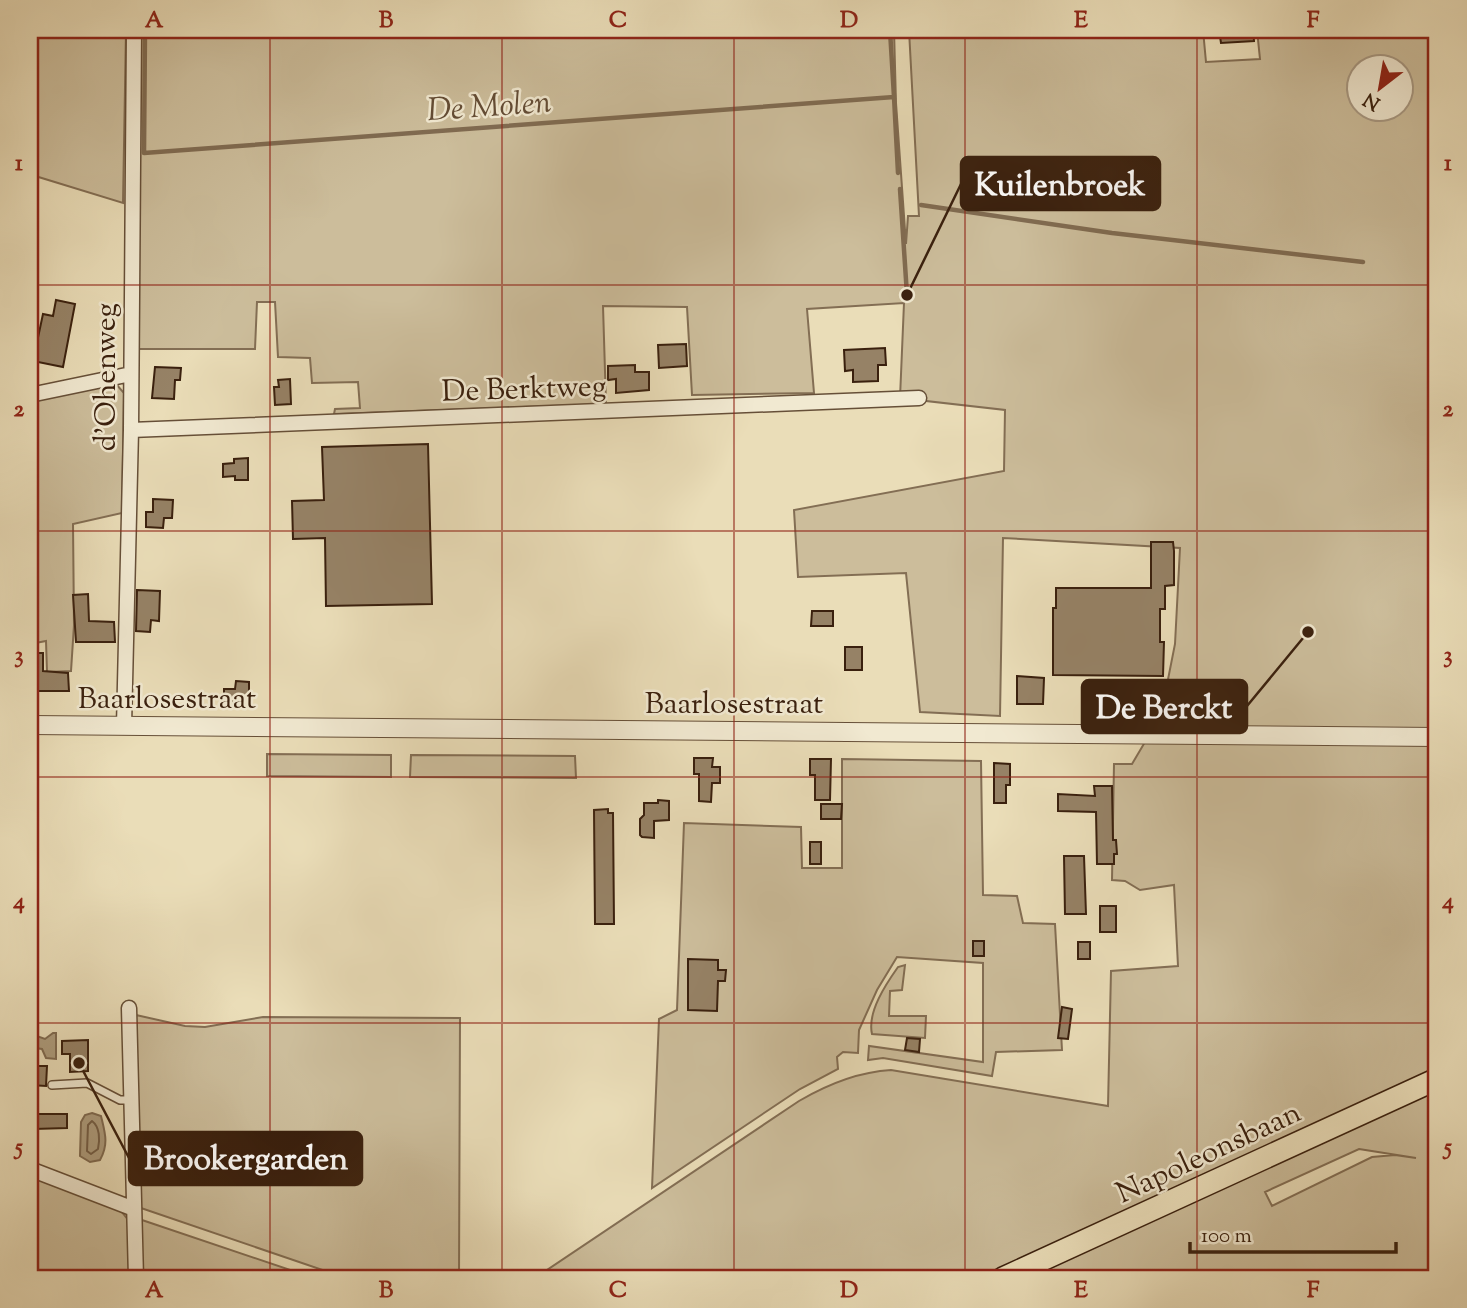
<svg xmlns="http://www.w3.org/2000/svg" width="1467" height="1308" font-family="'Sorts Mill Goudy',serif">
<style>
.green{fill:#ccbd9b;stroke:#836e54;stroke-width:2;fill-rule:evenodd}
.water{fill:#ae9d7e;stroke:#806b51;stroke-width:2}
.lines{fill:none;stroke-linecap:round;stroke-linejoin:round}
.shore{stroke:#745e46;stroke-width:2}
.stream{stroke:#806b51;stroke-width:4.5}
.building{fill:#968266;stroke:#3a200e;stroke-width:2}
.service-casing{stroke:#664f38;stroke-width:10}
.minor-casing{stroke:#664f38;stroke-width:17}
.tertiary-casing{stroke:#664f38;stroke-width:20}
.primary-casing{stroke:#3a200e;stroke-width:24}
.service{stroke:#f1e9d1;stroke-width:7}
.minor{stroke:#f1e9d1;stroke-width:14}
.tertiary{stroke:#f1e9d1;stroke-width:18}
.primary{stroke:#eaddb8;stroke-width:21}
.grid{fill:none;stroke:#8f2418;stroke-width:2;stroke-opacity:0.55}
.labels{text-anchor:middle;stroke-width:5;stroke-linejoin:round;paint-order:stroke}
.street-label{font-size:30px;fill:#3a200e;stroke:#f1e9d1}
.water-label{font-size:32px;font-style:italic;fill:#634c35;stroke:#f1e9d1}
.leader{fill:none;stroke:#3a200e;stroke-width:2.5}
.callout-dot{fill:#3a200e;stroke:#f1e9d1;stroke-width:2.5}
.callout{fill:#3a200e;stroke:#3a200e;stroke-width:2.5}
.callout-label{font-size:32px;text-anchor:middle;font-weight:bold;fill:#fff}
.neatline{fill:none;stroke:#8f2418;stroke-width:2.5}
.grid-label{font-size:23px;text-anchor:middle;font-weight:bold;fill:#8f2418}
</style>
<rect width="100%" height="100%" fill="#eaddb8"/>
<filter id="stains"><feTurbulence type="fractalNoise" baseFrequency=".00286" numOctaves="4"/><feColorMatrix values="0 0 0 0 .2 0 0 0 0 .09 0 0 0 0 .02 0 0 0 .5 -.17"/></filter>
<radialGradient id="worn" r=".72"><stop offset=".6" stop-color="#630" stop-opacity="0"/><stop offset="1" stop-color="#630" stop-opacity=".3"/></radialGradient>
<path class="green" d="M30,30H126L123,203L32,175L35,165L30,162Z
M139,30H894L896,103L906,244L908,216H919L909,30H1203L1206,62L1260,59L1257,30H1437V1278H1025L1289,1138L988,1278H535L799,1101C828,1084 857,1072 891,1070L1108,1106L1111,971L1178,966L1174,885L1140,890L1125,881L1112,880L1114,764H1132L1161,715L1175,644L1180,548L1003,538L1000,716L920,712L906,573L798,577L794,510L1004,471L1005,410L900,398L904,303L807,309L814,393L692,395L687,307L603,306L606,404L334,414L335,409L360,408L358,382L312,383L310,358L278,357L275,302H257L255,349H137ZM1358,66H1400V108H1358ZM1359,1149L1416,1158L1395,1155L1372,1157L1272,1206L1265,1192Z
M116,384L124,393L122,513L73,524L74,625L71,671L47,672L46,641L30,644V400Z
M267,754L391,755V777L267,776Z
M411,755L575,756L576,778L410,777Z
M842,759L981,761L983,895L1017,896L1023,923L1055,924L1062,1050L996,1052L992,1076L883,1058L868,1060L869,1046L983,1062V963L897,957L877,990L859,1030L858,1053L843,1052L837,1057L838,1069L800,1089L652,1188L659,1019L677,1010L684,823L801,827L802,868H842Z
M905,965L902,990L890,991L889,1016H926L925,1038L872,1034C867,1012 886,984 898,967Z
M136,1015L185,1026L205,1027L263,1017L460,1018L459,1278H346L138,1207Z
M30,1175L121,1211L129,1221L130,1278H30Z
M139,1219L314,1278H141Z"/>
<path class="water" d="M53,1033H56V1059L46,1058L42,1049L35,1048L30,1045V1036L34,1035L45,1039Z
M92,1113L101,1116C105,1133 109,1144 100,1160L90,1162L80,1156L81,1122L85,1115Z"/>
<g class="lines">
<path class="shore" d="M92,1121C100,1127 100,1140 98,1149L91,1154L87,1151L88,1125Z"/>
<path class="stream" d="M145,30L144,153L894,97L890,30
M894,97L898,173
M900,189L907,295
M921,205L1112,233L1363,262"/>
</g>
<path class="building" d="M1219,30H1253L1254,41L1221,43Z
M56,300L75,304L63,367L33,361L43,314L53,316Z
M686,344L687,366L659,368L658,345Z
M885,348L886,365H878V381L853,382V370L845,371L844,350Z
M635,365V372H649V390L616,393V379L608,380V366Z
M155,367L181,368L180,380H175L174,399L152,398Z
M290,379L291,404L275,405L274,387H279L278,380Z
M428,444L432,604L326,606L325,538L293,539L292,501L324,500L322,447Z
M248,458V480H235V476L223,477V464L234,463V459Z
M153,499L173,500L172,518H164L163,528L146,527V512H153Z
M1151,542H1173L1174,551V585L1165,586V609H1160V642H1164L1163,676L1053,675V608H1056V588H1151Z
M137,590L160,591L159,621L151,620L150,632L136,631Z
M88,594L89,621L114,622L115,642H76L73,595Z
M812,611H833V626H811Z
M845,647H862V670H845Z
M31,653H43V671L68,673L69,691H31Z
M1017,676L1044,678L1043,704H1017Z
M236,681L249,682V706H224V689H235Z
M694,758H713L712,767H720V783H712L711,802L699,801V774H694Z
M810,759H831L830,800H815V775H810Z
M994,763L1010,764V785H1006V803H994Z
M1094,786H1112L1113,840H1116L1117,854H1114V864H1097L1096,812L1058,811V794L1095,796Z
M658,800L669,801V820L654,821V838L642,837L640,835V819L644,815V803H658Z
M821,804H842L841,819H821Z
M608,809V813H613L614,924H595L594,810Z
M810,842H821V864H810Z
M1064,856H1084L1086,914H1065Z
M1100,906H1116V932H1100Z
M973,941H984V956H973Z
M1078,942H1090V959H1078Z
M688,959L718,960V970H726L725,981H718L717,1011L688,1010Z
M1062,1007L1072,1009L1068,1039L1058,1038Z
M907,1038L920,1039L919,1052L905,1050Z
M88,1040V1071L70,1072V1054H62V1041Z
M36,1066H47L46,1086L30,1085V1071H36Z
M30,1114H67V1128L34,1129V1125H30Z"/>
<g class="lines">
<defs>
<path id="service" d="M52,1085L87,1083L120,1100H131"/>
<path id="minor" d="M30,395L131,374
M131,430L919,398
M124,726L131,430L134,30
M129,1008L136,1278
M30,1169L134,1209"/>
<path id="tertiary" d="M30,725L1437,737"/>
<path id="primary" d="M1003,1278L1437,1079"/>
</defs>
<use href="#service" class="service-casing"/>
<use href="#minor" class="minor-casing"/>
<use href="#tertiary" class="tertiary-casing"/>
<use href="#primary" class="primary-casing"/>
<use href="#service" class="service"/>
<use href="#minor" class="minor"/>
<use href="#tertiary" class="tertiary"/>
<use href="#primary" class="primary"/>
</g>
<path class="grid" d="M270,30V1278M502,30V1278M734,30V1278M965,30V1278M1197,30V1278M30,285H1437M30,531H1437M30,777H1437M30,1023H1437"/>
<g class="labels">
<g class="street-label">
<text transform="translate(105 377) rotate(-90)" y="10">d'Ohenweg</text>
<text transform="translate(524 388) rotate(-2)" y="10">De Berktweg</text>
<text x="167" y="708">Baarlosestraat</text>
<text x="734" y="713">Baarlosestraat</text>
<text transform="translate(1208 1152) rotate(-25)" y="10">Napoleonsbaan</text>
</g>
<g class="water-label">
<text transform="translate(489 105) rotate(-4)" y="11">De Molen</text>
</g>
</g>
<path class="leader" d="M907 295L961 184M1308 632L1247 706M79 1063L129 1158"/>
<g class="callout-dot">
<circle cx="907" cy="295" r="7"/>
<circle cx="1308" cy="632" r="7"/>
<circle cx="79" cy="1063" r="7"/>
</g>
<g class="callout">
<rect x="961" y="157" width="199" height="53" rx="7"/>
<rect x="1082" y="680" width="165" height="53" rx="7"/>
<rect x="129" y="1132" width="233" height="53" rx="7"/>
</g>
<g class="callout-label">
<text x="1060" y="195">Kuilenbroek</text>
<text x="1164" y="718">De Berckt</text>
<text x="246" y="1169">Brookergarden</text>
</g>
<rect width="1467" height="1308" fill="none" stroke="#eaddb8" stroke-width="77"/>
<g transform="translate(1380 88) rotate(211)"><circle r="33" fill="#f1e9d1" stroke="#a89983" stroke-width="2"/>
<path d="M0-5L12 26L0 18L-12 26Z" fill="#8f2418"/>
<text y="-10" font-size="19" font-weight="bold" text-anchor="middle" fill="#3a200e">N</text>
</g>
<path d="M1190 1242v10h206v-10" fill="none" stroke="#3a200e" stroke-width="3.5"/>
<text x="1201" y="1242" font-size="21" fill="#3a200e" stroke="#f1e9d1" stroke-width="5" paint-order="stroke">100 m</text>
<rect x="38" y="38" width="1390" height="1232" class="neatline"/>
<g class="grid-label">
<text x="154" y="27">A</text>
<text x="386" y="27">B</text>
<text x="618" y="27">C</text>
<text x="849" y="27">D</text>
<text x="1081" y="27">E</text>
<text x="1313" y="27">F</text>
<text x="19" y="170">1</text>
<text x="1448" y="170">1</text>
<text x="19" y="416">2</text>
<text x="1448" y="416">2</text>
<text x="19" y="662">3</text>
<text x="1448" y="662">3</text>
<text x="19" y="908">4</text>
<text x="1448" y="908">4</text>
<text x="19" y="1154">5</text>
<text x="1448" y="1154">5</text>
<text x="154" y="1297">A</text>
<text x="386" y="1297">B</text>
<text x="618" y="1297">C</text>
<text x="849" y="1297">D</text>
<text x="1081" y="1297">E</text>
<text x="1313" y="1297">F</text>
</g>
<rect width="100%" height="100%" filter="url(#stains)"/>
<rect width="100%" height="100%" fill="url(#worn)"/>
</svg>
